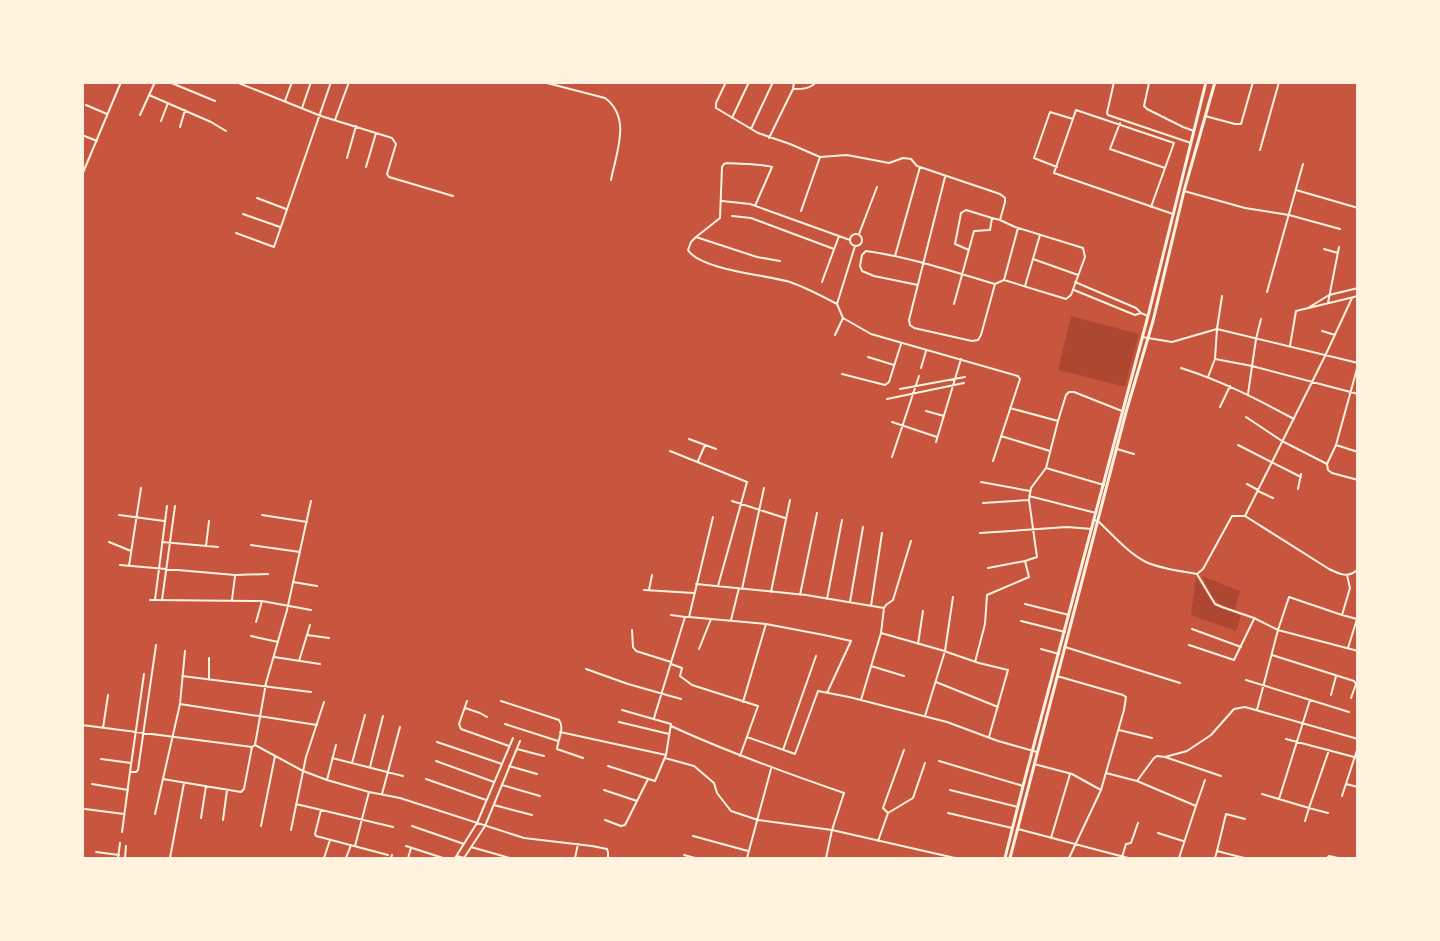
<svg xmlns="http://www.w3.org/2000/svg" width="1440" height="941" font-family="Ubuntu,sans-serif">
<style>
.green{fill:#ae4732}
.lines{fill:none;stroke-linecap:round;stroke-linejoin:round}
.minor{stroke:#fff3e0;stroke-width:2}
.primary{stroke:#fff3e0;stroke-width:3}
</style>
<rect width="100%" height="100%" fill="#c8553d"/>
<path class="green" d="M1071,316L1139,334L1125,387L1058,370Z
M1202,576L1240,591L1235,610C1211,602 1213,597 1202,576Z
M1196,577L1214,605L1241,616L1236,631L1191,615Z"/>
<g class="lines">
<path class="minor" d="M169,82L215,101
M236,82L321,116L392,138L396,144L387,174L389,177L453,196
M543,82L605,98C632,118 616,153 611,180
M726,82L716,103V108L758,133L790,144L820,157L847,155L889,163L903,158L911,159L917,166L1000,194L1005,198V202L1000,220L1015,227L1083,248L1085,257L1071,295L1066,299L1004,280L995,284C953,272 910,257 866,251L862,255L860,266L862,271L874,276L918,285
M1114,82L1107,113L1108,115L1191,143
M1146,82L1149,83L1144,106L1147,109L1183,127L1194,131
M1354,82L1358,84
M854,83V82
M794,89C802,89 811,89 816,82
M149,95L211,122L226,131
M285,101L292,82
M86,105L107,114
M302,108L311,82
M140,115L155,82
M1205,116L1235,124H1241L1253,82
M732,118L749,82
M335,120L349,82
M161,121L168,103
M1120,123L1110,149L1165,168
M180,127L185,110
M751,129L773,82
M82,135L97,141
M769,138L793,89L794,82
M1260,150L1279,82
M347,158L356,126
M366,167L376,133
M1057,167L1034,158L1050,112L1073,119
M82,175L121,82
M945,177L909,320L910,325L914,328L972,341L978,340L981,335L995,284
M1296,190L1358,208
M1184,191L1245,208L1289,215L1340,229
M257,198L286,209
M722,201L750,204L850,240
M755,206L772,167C766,164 737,164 727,163L724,164L722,167L720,218L696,237L691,242L688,250C700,270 767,275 790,282C807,288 822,296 837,304
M1151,207L1174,143L1076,110L1054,173L1173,214
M801,211L820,157
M243,214L280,227
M732,216L751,218L834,249
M236,233L274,247L331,82
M859,234L877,187
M850 240a6 6 0 1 1 12 0a6 6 0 1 1-12 0Z
M696,237L757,257L780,261
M855,246L837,304L843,318L871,334L1018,376L1020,379L993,461
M1324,249L1338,253
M969,250L955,244L961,213L966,210L992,218
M895,256L920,167
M1033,259L1078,275
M1004,280L1018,228
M822,282L839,236
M1075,282L1136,308L1141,313L1148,316
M1025,286L1040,235
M1074,290L1135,315L1141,313
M1267,292L1303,164
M1222,296L1217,329L1358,363
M1328,303L1339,247
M954,304L974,231L990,230L992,218L1000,220
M1308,308L1329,295L1358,288
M1322,331L1335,335
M835,335L843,318
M1142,337L1172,342L1217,329L1215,359L1208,377
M1290,346L1296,311L1358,296
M868,357L894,365
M1215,359L1252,366L1358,394
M1358,365L1336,445L1327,464L1328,470L1332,473L1358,480
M921,368L926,351
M1181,368C1222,381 1257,399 1294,419
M842,374L885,385L889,382L901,344
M900,389L965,377
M1248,394L1256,339L1261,319
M887,399L964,383
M1220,407L1230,386
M1010,408L1058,421L1066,395L1069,392H1074L1122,411
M926,411L944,416
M1246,417L1282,441L1327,464
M892,422L937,437
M1001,436L1050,451
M689,439L716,449
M936,442L961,359
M1238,445L1301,477
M1336,445L1358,452
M1117,449L1134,454
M670,451L747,482L718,586
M892,457L919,376
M698,461L705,445
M1046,468L1104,485
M981,482L1030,491
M1247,484L1258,490
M1298,489L1301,474
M1258,491L1273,498
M1029,496L1096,513
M1029,500L1031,488L1046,468L1058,421
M732,501L785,518
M119,515L164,521
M262,515L307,522
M1245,516L1325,356L1352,298
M1094,520L1098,521C1113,535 1128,553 1146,562C1161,569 1180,571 1197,574L1203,569L1232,516H1245L1329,569C1339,574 1349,579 1358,569
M980,533L1067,527L1092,529
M109,542L131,551
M162,542L218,547
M251,545L300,552
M206,546L209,521
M120,565L235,575L268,574
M129,566L141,488
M988,568L1025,561
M1197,574L1215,604L1222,607L1254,618L1278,630L1358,651
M293,582L317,586
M696,584L806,595L884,608L881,633L861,700
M742,589L764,488
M644,590L694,593
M649,590L652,575
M771,592L790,500
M800,595L817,513
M827,599L842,520
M150,600L262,601L311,610
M155,600L167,506
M162,600L175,506
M232,600L235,576
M850,602L863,527
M1025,604L1069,615
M871,606L882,533
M884,608L886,605L893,600L911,541
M671,615L685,617
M1342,615L1350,588L1347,575
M689,617L766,624L824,635L851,641L827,693
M731,620L739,588
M1021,621L1065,632
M256,622L262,601
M1192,629L1241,647
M632,630L633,647L636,651L671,662
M881,633L941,650L979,663L1008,670L989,737
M307,635L329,638
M251,636L278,642
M918,644L923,611
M1189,645L1234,660L1254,619
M1065,647L1180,683
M699,649L711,619
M1041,649L1059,654
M1272,655L1354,681L1356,684L1351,698
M274,657L320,664
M299,661L310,625
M975,662L985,624L987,595L1029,577L1025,561L1037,557L1029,500L983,503
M671,664L682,668L680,676L692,685L758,706L740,756
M871,666L904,676
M586,669L628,684L681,699
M182,676L311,692
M1057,676L1123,695L1126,697L1124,710L1101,790L1069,858
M209,679V658
M1246,680L1349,712
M936,682L998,707
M1331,695L1336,676
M467,701L459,724L461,729L509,746
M501,701L559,720C565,728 558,739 557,749L583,758
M743,702L766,624
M180,704L317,725
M465,708L480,713L487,717
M1257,710L1278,630L1289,597L1342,615L1357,619L1348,648
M925,716L945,651L953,597
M654,718L685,617H689L713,517
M619,722L669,734
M505,724L558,741
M82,725L252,747L255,745L303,771L327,780L369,792L400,798L524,838L592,846L607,849L608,852V858
M671,726C727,752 786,773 844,793L832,830L826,858
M103,728L108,695
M1119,730L1152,738
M560,732L666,755
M747,737L795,754L818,691L849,697L947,722L998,741L1037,752
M1286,739L1358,758
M437,742L502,764
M255,745L266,683L287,610L311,501
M517,749L544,756
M783,750L816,656
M1165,757L1187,751L1211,735L1234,709L1245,707L1358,739
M332,758L403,776
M665,758L694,766L714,783L717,793L731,811L758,820L832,830L955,858
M101,759L131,763
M436,761L494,782
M939,761L1023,786
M352,763L365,715
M1034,764L1072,774L1101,790
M509,766L537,774
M608,766L655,781L666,755L671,724L622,710
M370,767L383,716
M130,772H136L138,770L156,645
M1106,773L1137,781L1196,806L1179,858
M163,779L241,792L244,789L252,747
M426,779L486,800
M327,780L336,745
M1137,781L1154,758L1157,756L1165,757L1221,776
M92,784L128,790
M1346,784L1358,787
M502,785L540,796
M604,790L637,801
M950,790L1018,807
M382,794L400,727
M1262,794L1309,808L1305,821
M1342,796L1358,747
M1279,799L1310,700
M296,804L393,827
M494,805L532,815
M1196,806L1205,780
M85,809L124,814
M321,810L315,834L316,836L388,855
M888,813L883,808L904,750
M948,813L1012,828
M1328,813L1309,808L1329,750
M155,814L180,704L185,651
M201,818L206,786
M223,820L227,790
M605,820L621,826L625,825L648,779
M261,826L275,756
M412,826L464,844
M1018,829L1128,858
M291,830L306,757L324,702
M122,832L130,772L144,674
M1158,833L1183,841
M693,836L748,851
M1051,838L1070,774
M878,841L888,813L913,798L925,763
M355,846L369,792
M406,846L443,858
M471,847L510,858
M1217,851L1226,814L1245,819
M96,852L119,855
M684,855L695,858
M457,856L464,858L485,826L520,741
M1122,857L1126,844L1131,843L1138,823
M118,858L120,843
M125,858L126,846
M170,858L184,783
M324,858L330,840
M346,858L351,845
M391,858L392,855
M408,858L411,848
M455,858L477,823L513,738
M575,858L578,844
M747,858L771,769
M1215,858L1217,851L1244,858
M1327,858L1329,856L1338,858"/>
<path class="primary" d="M1005,858L1023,786L1148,316L1206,82
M1010,858L1126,412L1153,321L1184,191L1215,82"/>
</g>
<rect width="1440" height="941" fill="none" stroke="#fff3e0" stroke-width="168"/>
</svg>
